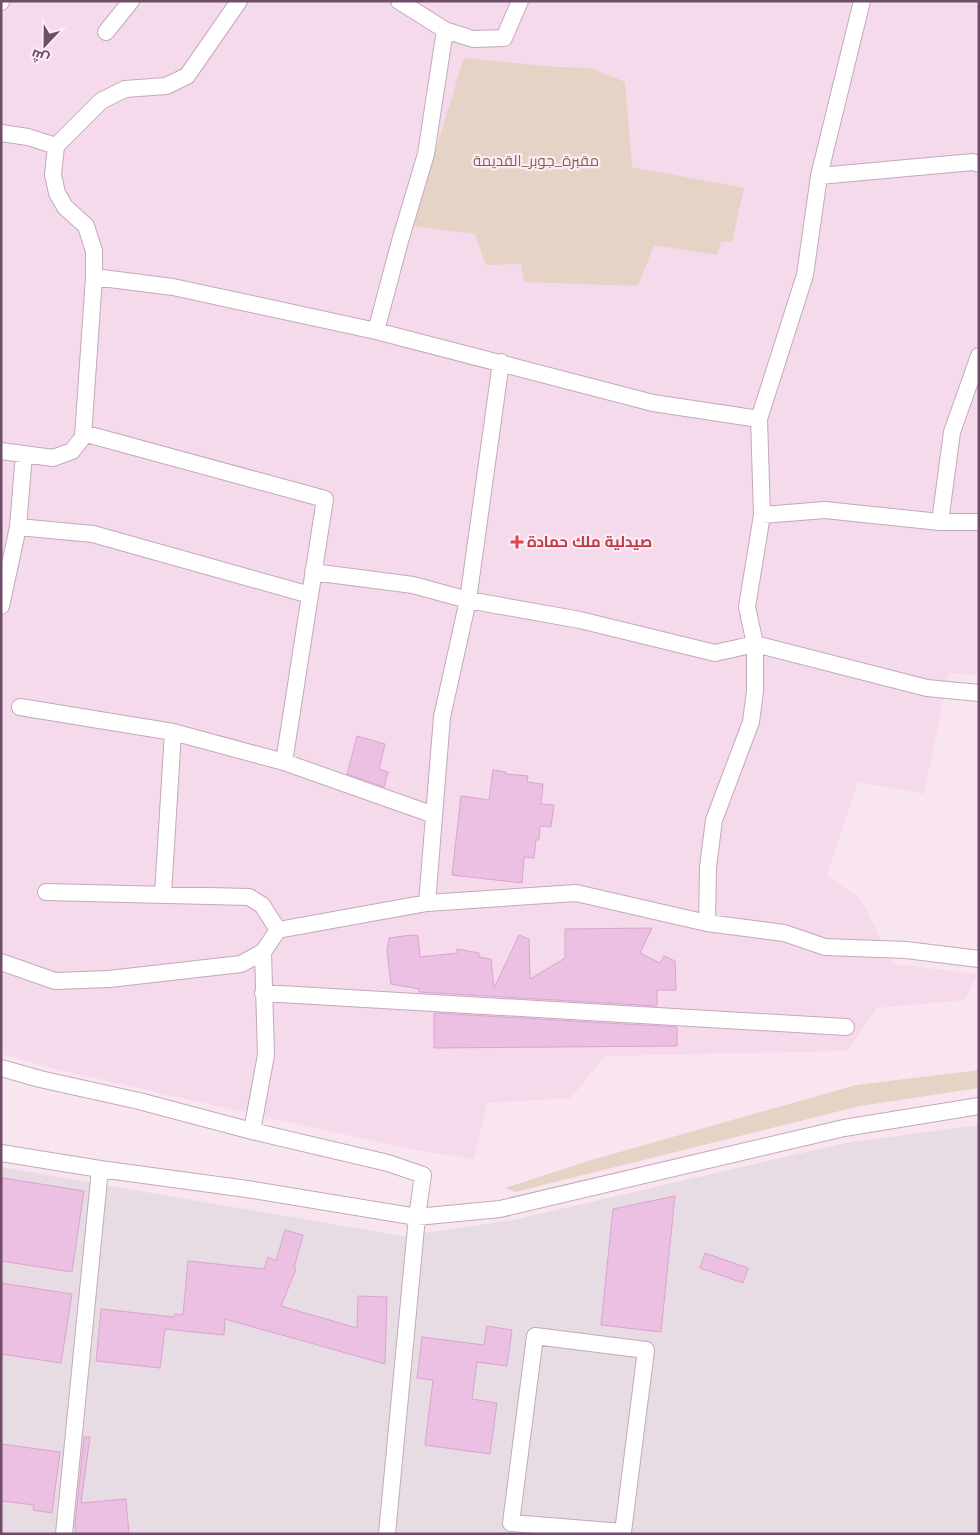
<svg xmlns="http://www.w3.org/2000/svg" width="980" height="1535" font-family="Mulish,Cairo,sans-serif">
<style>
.residential{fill:#f5daeb}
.industrial{fill:#e8dce4}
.green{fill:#e5d3c5}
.building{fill:#ecc0e2;stroke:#dca2d0}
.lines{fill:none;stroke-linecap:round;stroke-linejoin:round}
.minor-casing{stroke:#c4a8bc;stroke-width:18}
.minor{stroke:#fff;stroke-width:16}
.health-dot{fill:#e0444e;stroke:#fdebf5;stroke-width:2}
.labels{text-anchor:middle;stroke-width:4.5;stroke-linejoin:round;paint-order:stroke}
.park-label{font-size:15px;fill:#7f674d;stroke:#fdebf5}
.health-label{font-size:15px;font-weight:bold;fill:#be3a42;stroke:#fdebf5;text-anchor:start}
</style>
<rect width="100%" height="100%" fill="#f9e5f0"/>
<path class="residential" d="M1,1H979V675L949,673L924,794L858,782L827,876L861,899L893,964L977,974L965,1000L877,1008L847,1051L605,1056L571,1098L487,1103L474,1159L416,1150L278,1120L55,1069L1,1054Z"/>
<path class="industrial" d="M979,1125V1534H1V1167L402,1236L513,1220L845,1143Z"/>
<path class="green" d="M464,58L556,67L591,68L625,82L632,167L744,188L732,241L721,242L717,255L654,245L638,286L524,282L521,264L486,265L475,234L412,226Z
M979,1070V1088L860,1106L515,1192L505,1188L588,1161L856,1085Z"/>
<path class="building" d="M357,736L385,744L379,769L388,772L384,787L347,774Z
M493,770L506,772V774L528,776L527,782L543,784L541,804L554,805L551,827L540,826L539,840H536L534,858L524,857L522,883L452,875L461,796L489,800Z
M652,928L640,953L660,963L664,956L675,961L676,990H657V1006L419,992V989L391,984L387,951L389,938L411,935L418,936L420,957L457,953V949L479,953V957L491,959L494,988L519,935L529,939L530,979L565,958V929Z
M434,1013L677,1027V1046L434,1048Z
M3,1178L84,1191L72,1272L1,1261V1188Z
M675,1196L661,1332L601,1325L613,1209Z
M285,1230L303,1235L294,1268L296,1269L281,1306L357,1328L358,1296L387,1297L385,1364L225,1319L224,1335L165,1329L160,1368L96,1361L101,1309L174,1317L175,1314L183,1315L188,1261L264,1269L268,1257L276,1261Z
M705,1253L748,1268L743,1283L700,1268Z
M1,1283L72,1294L61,1363L1,1354Z
M487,1326L512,1330L507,1366L477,1362L472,1399L497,1403L490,1454L425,1445L433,1380L417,1378L422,1337L484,1345Z
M84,1437H90L81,1503L126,1499L129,1534H76L75,1525Z
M1,1444L60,1452L52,1513L33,1510L34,1505L1,1501Z"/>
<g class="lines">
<defs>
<path id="minor" d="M399,1L445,30L473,39L504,38L520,1
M1,2V1
M106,32L131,1
M1,133L28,137L56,146
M819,176L973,162L979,164
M94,277L173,287L376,331L653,403L759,419L805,275L819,176L862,1
M376,331L400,241L426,154L445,30
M83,433L325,499L284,762
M1,451L53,458L72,451L83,437L94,277V251L86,226L65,207L57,193L53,175L56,146L101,101L125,89L166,86L187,76L239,1
M24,454L18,527L93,534L310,595
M762,515L825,510L940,522H979
M940,522L952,432L979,356
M313,572L413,585L468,600L580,620L715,653L755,644L927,688L979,693
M1,606L18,527
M20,707L173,732L284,762L434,815
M46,892L249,897L262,905L278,930
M163,894L173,732
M427,903L442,717L468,600L501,362
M707,923L708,867L714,820L751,722L755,691V644L747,607L762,515L759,419
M1,962L55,981L109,979L241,964L263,952L278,930L427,903L576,893L707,923L784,933L825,947L906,950L979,959
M263,993L846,1027
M1,1068L40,1079L139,1101L252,1131L388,1163L423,1175L417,1217L387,1534
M252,1131L266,1055L263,952
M1,1153L100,1169L247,1189L417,1217L500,1209L844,1128L979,1106
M535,1336L646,1350L623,1532L511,1523Z
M64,1534L100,1169"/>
</defs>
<use href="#minor" class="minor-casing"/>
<use href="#minor" class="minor"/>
</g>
<path class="health-dot" d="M514.5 534.5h5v5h5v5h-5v5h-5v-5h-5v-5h5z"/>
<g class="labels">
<g class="park-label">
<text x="536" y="166">مقبرة_جوبر_القديمة</text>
</g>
<g class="health-label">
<text x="527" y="547">صيدلية ملك حمادة</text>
</g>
</g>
<rect width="980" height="1535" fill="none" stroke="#6f4d69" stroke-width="5"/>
<g transform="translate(45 45) rotate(202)" stroke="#fdebf5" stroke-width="4" paint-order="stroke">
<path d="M0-4L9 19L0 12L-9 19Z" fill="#6f4d69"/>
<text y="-8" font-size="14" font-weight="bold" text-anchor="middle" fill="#6f4d69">ش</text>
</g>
</svg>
